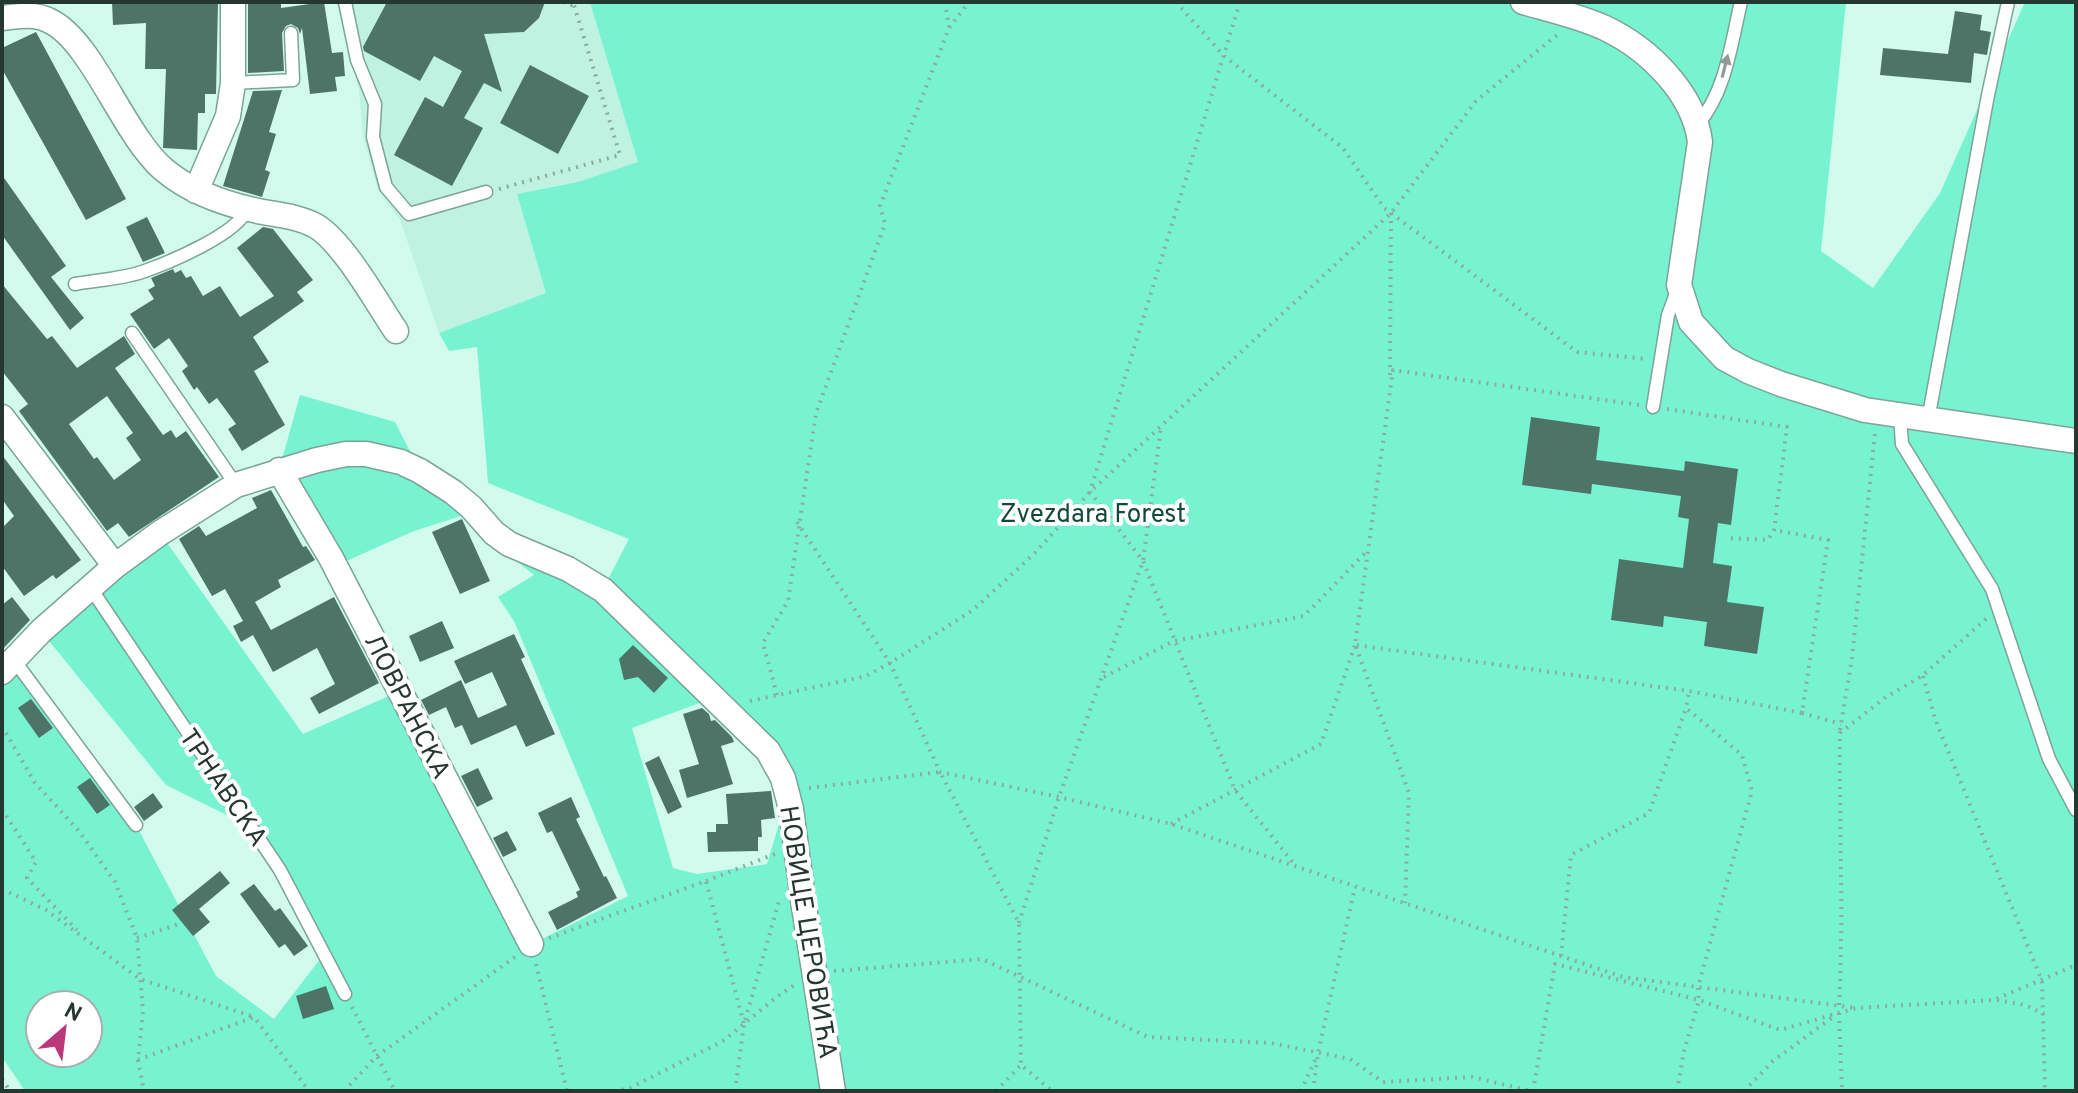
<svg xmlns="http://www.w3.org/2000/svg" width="2078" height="1093" font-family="Overpass,sans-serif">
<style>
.built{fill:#bff2e1}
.green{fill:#77f3d1;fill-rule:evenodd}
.building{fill:#4e7468;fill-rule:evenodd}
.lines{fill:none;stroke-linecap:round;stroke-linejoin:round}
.lane-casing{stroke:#7ca497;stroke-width:15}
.street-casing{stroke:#7ca497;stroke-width:27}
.path{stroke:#8baba0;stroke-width:4;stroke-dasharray:2 6;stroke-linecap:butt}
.lane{stroke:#fff;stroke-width:12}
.street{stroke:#fff;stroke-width:24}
.oneway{fill:#929a98}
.labels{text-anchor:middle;stroke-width:8;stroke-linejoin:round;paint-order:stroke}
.park-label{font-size:26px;fill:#124a3c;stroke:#fff}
.street-label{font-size:26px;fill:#263631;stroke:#fff}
</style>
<rect width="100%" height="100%" fill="#d1fced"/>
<path class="built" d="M336,2H662L694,141L546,293L439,333L400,220L378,190L363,137L359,90Z"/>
<path class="green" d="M590,2H1846L1821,251L1873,288L1940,193L2025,2H2076V1091H25L2,1057V672L14,660L136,825L216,976L274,1019L324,954L257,830L166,785L41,631L160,533L303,734L400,691L279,470L300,395L395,422L420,471L505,541L603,589L629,539L488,483L477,347L449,351L439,333L546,293L517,194L578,182L638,162ZM461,516L534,575L498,597L515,623L628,896L532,944L337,565L414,531ZM713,698L788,794L767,864L697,874L673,868L632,728ZM40,1005H88V1053H40Z"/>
<path class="building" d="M112,2H218L216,94H205V113H198L197,150L163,148L166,69H145L146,23L113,25Z
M248,2H281V8L324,2L332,53L343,52L345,76L335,77L337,91L310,94L302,28L300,34L298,28L291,24L286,26L282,33L284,71L248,73Z
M387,2H545L539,18L524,32L484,34L502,92L484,83L464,118L483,128L452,186L394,155L425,97L443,107L462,71L434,56L420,81L364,51L363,47Z
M1955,11L1982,15L1980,30L1991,32L1987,55L1974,53L1971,83L1880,75L1883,48L1948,54Z
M36,32L126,199L86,220L2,69V48Z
M530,65L589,96L558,154L500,123Z
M282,90L269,132L276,134L265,170L270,172L262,197L223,186L253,91Z
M2,175L66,266L51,277L84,318L70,330L2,235Z
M147,217L165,253L143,262L126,227Z
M263,227L273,229L313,280L297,292L304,301L253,337L269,362L254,371L285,425L242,451L228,429L236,424L217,398L209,404L197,387L194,390L182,371L188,366L169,338L154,349L130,314L154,299L148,290L155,286L151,278L173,269L175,273L181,270L186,278L191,276L203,296L220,286L240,317L274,296L237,248Z
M2,284L47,339L52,336L77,368L124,336L135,354L115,368L163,435L171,430L176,438L186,431L219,477L129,537L118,523L107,531L19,411L28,404L2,371ZM107,396L133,433L126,438L141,460L114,480L97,457L94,459L69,424Z
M1531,417L1600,427L1596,460L1684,471L1685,461L1738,469L1731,525L1718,523L1713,563L1732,566L1727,602L1764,607L1757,654L1704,646L1707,622L1664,616L1663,627L1611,620L1619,559L1683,568L1689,519L1678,517L1681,496L1592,484L1591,494L1522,485Z
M2,455L81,560L56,579L53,575L24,596L2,566V528L14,516L2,499Z
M271,490L303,547L306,546L315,560L278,580L281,587L255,602L271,630L334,597L379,683L319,714L310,698L335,684L317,648L273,672L253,635L241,642L233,626L243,621L225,589L212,596L179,539L199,526L206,536L257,508L252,498Z
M462,519L490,581L460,594L432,532Z
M12,597L30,620L2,650V605Z
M442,621L454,648L420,662L409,636Z
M514,634L525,657L521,659L555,734L526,747L516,725L471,745L462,725L455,728L446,707L429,715L421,700L461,680L478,718L507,705L492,672L465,684L454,661Z
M633,645L668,678L654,693L638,677L624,680L619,659Z
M31,699L53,728L39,738L18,708Z
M702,708L709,714L711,721L715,720L732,737L734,742L721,746L733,784L687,798L679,770L699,764L683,714Z
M659,756L682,807L668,814L645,763Z
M478,768L493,799L477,807L461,776Z
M90,778L110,805L97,814L77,787Z
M771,791L775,818L761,820L762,837H758V851L708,852L707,832H716V824H728L726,794Z
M153,793L163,807L144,821L134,807Z
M571,797L580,817L576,819L604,877L606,876L617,898L557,930L548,912L578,897L576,892L580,890L552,831L547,833L538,813Z
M507,831L517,850L503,857L493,838Z
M220,871L230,883L199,909L210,922L193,936L172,910Z
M254,884L275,911L280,908L308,946L294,956L285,944L279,948L240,894Z
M326,986L334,1009L303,1019L296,996Z"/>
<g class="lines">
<defs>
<path id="lane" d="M345,2L357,60L375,104L373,137L386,187L409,214L486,192
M233,83L293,80L291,33
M1698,124C1726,91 1731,44 1741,2
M75,284C97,280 121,279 142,272C168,263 238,234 247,209
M132,333L236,485
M1653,407L1668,315L1678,288
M1900,416L1902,444L1992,589L2049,759L2076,810
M1928,420L1988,95L2008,2
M90,587L280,870L345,994
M14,660L136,825"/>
<path id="street" d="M1523,2C1551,10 1579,16 1605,28C1649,49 1694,93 1700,142L1679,285L1691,322L1724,358L1748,371L1781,384L1865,410L2076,441
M2,18C18,16 35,13 50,21C92,41 123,134 163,169C191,193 227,205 263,212C280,215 300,217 316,226C344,243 377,303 396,331
M196,191L228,116L233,83V2
M2,417L115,566
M279,470L331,558L531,944
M2,672L41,631L115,566L160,533L236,485L317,460L346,454H366L401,462L420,471L453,492L471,507L494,533L509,544L568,569L603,590L768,751L783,778L791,809L804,907L833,1091"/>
</defs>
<use href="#lane" class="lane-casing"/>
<use href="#street" class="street-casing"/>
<path class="path" d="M563,2L574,6
M945,2L949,27
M1176,2L1224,56L1343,148L1384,208L1391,213L1577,352L1646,359
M1240,2L1090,492L1143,561L1235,790L1294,864
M499,189L620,155L573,2
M1390,375L1391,213
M2076,394V405
M1639,405L1393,370L1355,645L1689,691L1802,713L1828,540L1774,530
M1667,409L1787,427L1774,530L1768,540L1728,538
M797,522L890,663L940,772L1059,797L1171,824L1623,977L1856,1008
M1356,647L1409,793L1405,903
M1923,676L1935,719L2042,981L2045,1091
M1104,677L1174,641L1304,616L1368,550
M777,695L763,643L788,601L816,413L885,224L880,206L949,28L969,2
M750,701L866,676L890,663L973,610L1034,554L1090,492L1391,213L1476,101L1557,35
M1802,713L1841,724
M2,726L35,783L79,831L115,882L137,938L143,1011L138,1060L144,1091
M1840,730L1852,658L1875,433
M809,788L940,772L1019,923L1021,1065L1052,1091
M2,809L36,862L27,878L77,930
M1171,824L1321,744L1355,645
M706,881L775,854
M2,889L46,910L140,979L254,1017
M1019,923L1059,797L1143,561L1161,427
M137,938L182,923
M549,938L706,881L744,1024
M1561,956L1571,855L1649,813L1686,708
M536,964L567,1091
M834,971L982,959L1148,1037L1271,1043L1350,1059L1383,1082L1472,1077L1531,1091
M1997,1000L2025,1005L2044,1014
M1839,1005C1844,914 1839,824 1840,733L1886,697L1922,676L1987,618
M352,1007L395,1091
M1839,1013L1842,1091
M138,1060L254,1017L309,1091
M2,1079L10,1091
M344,1091L377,1056L515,957
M614,1091L630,1088L723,1041L778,996L796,984
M735,1091L744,1024L779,901
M996,1091L1021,1065
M1301,1091L1316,1058
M1313,1091L1318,1053L1355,887
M1533,1091L1555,964L1699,1000L1780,1030L1856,1008L1994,1000L2076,965
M1677,1091L1684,1051L1699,1000L1698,987L1752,791L1742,755L1686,708L1689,691
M1744,1091L1773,1061L1834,1016"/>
<use href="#lane" class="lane"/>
<use href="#street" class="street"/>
</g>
<defs><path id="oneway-solid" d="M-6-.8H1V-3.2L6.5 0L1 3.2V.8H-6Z" transform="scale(2)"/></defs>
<use class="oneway" href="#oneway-solid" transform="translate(1725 66) rotate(-76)"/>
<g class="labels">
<g class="park-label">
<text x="1093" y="522">Zvezdara Forest</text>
</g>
<g class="street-label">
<text transform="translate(408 706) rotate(63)" y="9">ЛОВРАНСКА</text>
<text transform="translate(224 787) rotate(56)" y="9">ТРНАВСКА</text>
<text transform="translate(809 932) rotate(81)" y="9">НОВИЦЕ ЦЕРОВИЋА</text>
</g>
</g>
<rect width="2078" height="1093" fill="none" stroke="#263631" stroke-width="8"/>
<g transform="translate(64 1029) rotate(28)"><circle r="38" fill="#ffffff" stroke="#a8afad" stroke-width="2"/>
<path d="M0-6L14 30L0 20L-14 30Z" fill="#bb377b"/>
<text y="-12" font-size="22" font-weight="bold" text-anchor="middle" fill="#263631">N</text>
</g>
</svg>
